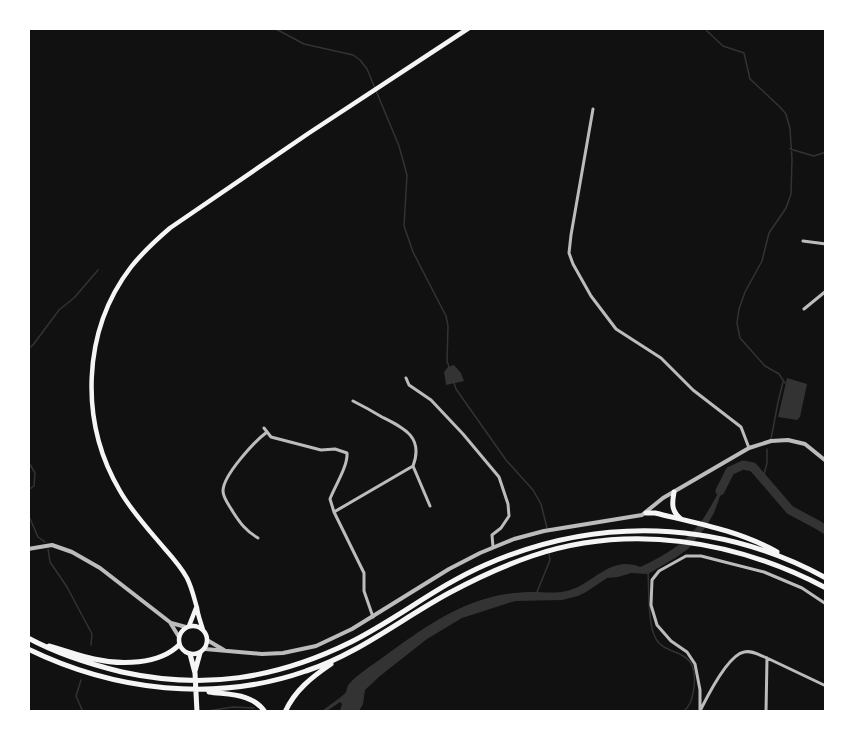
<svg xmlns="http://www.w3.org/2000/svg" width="854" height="740" font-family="'Nunito Sans',sans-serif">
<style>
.water{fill:#333}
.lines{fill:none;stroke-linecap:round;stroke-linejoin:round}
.stream{stroke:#333;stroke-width:1.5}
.river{stroke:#333;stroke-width:9}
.minor{stroke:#bcbcbc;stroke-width:3}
.tertiary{stroke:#bcbcbc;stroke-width:4}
.primary{stroke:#f5f5f5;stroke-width:4.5}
.trunk{stroke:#f5f5f5;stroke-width:5}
</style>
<rect width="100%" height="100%" fill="#111"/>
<path class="water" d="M454,365L461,373L464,381L446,385L444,372L448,367Z
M787,378L807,384L800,417L797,420L778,417Z
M725,482L714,513L705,528L688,549L675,558L648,574L631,573L618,577L607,578L586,592L578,596L562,600L515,601L462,618L427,639L380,676L365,690L363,704L359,711H340L342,704L340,702L327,711L321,712C326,707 343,697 346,692C347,689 347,686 349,684C358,674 371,666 382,658C415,634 448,609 488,598C502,594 519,592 534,592C545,592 558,594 570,590C594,583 611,555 640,567C665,556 687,542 703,519C711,507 717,494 725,482Z"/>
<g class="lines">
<path class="stream" d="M274,28L304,44L353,55L360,60L367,69L399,146L407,175L404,226L413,252L446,316L448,326L447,361L449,367
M706,28L707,31L723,46L744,53L750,79L780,107L786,114L790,129L792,159L791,194L786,208L769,233L762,261L745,292L739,309L737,323L740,338L765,366L779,374L785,383
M790,149L814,156L826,152
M28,349L33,345L59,310L74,298L98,270
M454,383L456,389L506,460L533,490L541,504L547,528
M771,439L778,402L783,382
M28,461L35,473L34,486L28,490
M763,478L767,463V449
M28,514L38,537L45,542
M48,549L50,562L67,587L92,634L91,645
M648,572C649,589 648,623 655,637C665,659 699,644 694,687C692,698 692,704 683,712
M537,592L550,560L549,554
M81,680L76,696L83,712
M201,712L233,707L254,708"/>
<path class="river" d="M720,491L730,471L743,465L753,467L790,510L818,525L826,530"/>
<path class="minor" d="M593,109L571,235L569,253L573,264L591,296L616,329L661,358L693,390L741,427L749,448
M803,241L826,244
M804,309L826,291
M406,378L409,385L431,400L463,434L499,477L508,504L509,516L501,528L492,535L493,547
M264,428L271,437L321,450L335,449L347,453C348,466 335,486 330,499L334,512L364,573V591L373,617
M413,466L430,506
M334,512L413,466C424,437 404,428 382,417C372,411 363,406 353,401
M258,538C246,531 240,523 233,512C229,505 223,498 223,491C223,475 255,441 267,432
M701,709C708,695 728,655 744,652C752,650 759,655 767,658
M700,712V690L695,664L687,652L671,641L657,625L651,605L652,580L659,571L686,556H701L764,572L802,588L826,604
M766,712L767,658L826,686"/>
<path class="tertiary" d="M28,549L52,545L72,552L100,568L171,623L186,627
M171,624L179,637
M207,640L224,650
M205,649L262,654L283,653L316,646L352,629L449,569L480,553L514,539L544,531L642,515L663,498L749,448L771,441L788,440L805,444L826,461"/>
<path class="primary" d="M179 640a14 14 0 1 1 28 0a14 14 0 1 1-28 0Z
M189,626L196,608
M203,630C201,623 198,616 197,608C194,598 192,588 187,578C181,567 173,558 165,549C149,530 132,512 120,491C79,422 82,331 131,267C143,252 156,240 170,228L309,133L469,28"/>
<path class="trunk" d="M674,492C672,503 671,511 681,519
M646,513H655C696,523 740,531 777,552
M28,638C58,654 89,664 122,672C204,690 276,679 351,642C397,619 437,586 485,565C597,516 718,519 826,578
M49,646C64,650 79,656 94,659C120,665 159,665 179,645
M28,649C114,691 215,703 306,671C358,654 401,619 449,593C475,579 503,566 532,556C630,523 735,540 826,588
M190,654L195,673L197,712
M195,671L200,653
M209,692C230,695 252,693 265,712
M285,712C295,690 312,677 331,664"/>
</g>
<rect width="854" height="740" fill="none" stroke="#ffffff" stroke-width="60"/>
</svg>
